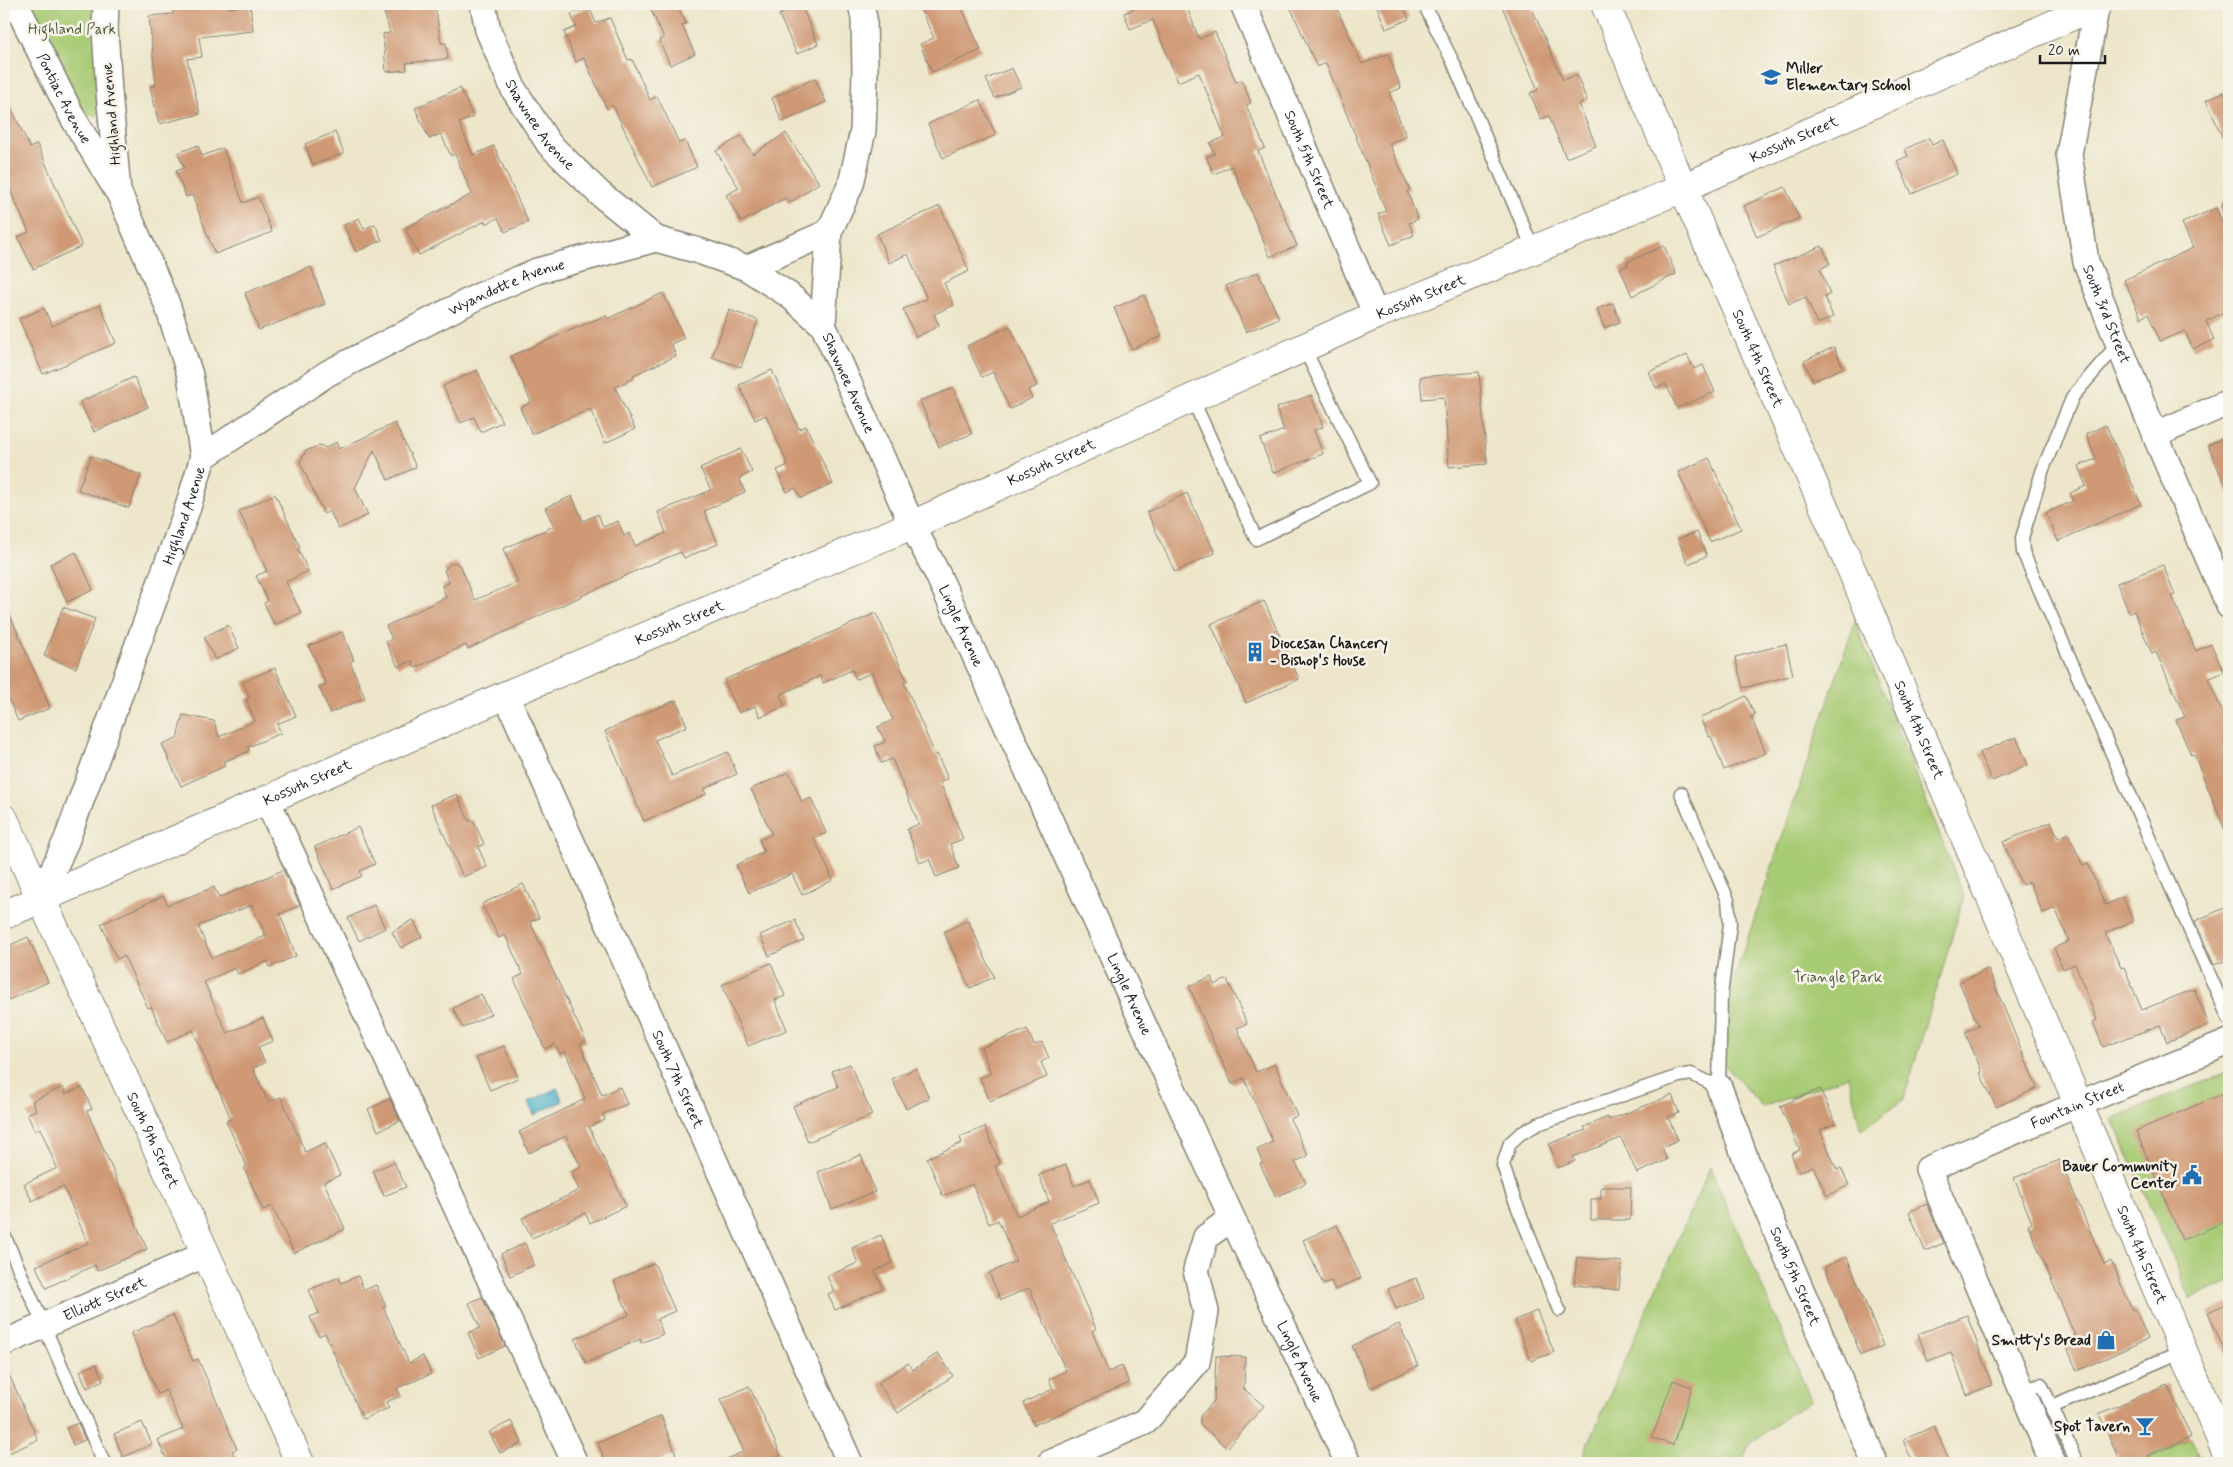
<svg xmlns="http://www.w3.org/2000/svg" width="2233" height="1467" font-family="Mynerve,sans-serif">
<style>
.green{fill:#a8cb74;stroke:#627448}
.water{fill:#45adc5;stroke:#306470}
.building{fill:#cf9974;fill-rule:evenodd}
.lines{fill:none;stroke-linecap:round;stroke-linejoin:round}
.service-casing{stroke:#848173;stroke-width:15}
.minor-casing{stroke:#848173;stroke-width:28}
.tertiary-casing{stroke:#848173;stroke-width:30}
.secondary-casing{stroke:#848173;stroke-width:30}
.service{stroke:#fff;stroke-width:12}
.minor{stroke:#fff;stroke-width:25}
.tertiary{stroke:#fff;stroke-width:28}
.secondary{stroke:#fff;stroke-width:28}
.labels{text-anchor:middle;stroke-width:5;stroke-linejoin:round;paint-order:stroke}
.park-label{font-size:15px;fill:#4d593b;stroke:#f7f3e8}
.poi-label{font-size:15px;font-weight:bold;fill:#1c1c1c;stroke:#f7f3e8;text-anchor:end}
.street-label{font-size:15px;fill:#1c1c1c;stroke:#f7f3e8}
</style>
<rect width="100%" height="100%" fill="#f7f3e8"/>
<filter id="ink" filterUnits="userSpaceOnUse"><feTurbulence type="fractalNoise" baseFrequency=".02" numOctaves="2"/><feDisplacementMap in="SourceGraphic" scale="10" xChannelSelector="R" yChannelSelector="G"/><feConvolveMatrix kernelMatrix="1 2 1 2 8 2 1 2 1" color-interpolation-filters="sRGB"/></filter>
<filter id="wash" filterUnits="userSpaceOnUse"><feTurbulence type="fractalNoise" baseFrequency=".0096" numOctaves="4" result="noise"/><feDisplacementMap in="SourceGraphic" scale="20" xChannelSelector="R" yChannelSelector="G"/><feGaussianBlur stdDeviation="1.12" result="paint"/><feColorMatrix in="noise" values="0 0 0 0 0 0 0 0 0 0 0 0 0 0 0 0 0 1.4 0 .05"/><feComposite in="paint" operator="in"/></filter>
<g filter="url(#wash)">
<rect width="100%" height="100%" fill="#ede6ca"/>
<path class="green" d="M31,4H98L101,111L95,117L85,113Z
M1855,622L1964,896L1904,1099L1861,1130L1848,1076L1763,1107L1710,1049Z
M2229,1071V1283L2191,1299L2112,1119Z
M1710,1167L1811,1400L1750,1443L1741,1463H1580Z
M2191,1437L2201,1463H2151L2148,1457Z"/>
<path class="water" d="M557,1088L563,1101L534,1115L528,1102Z"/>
<g id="blocks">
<path class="building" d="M172,4H229V8L250,5L253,31L199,37L202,57L187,59L200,114L159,124L150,86L156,85L149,16L173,14Z
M382,4H435L441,43H446L448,59L406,63L407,70L386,72L383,34L390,33Z
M665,4H677L686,24L682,25L695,54L670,65L659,40L664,38L651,10Z
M918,4H960L981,50L932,72L920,44L934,38Z
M1147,4H1191L1187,7L1199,39L1215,32L1236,82L1242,80L1251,103L1246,105L1265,148L1258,151L1297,246L1270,257L1232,166L1214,174L1206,157L1215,154L1210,143L1225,137L1199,73L1178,82L1153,20L1130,29L1124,13Z
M1289,4H1335L1362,64L1388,54L1401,88L1389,93L1406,136L1389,143L1410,190L1407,191L1418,219L1409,223L1414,235L1391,245L1378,214L1386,211L1326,63L1317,67Z
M1376,4H1402L1409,19L1386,29Z
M1501,4H1530L1563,80L1577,75L1587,101L1579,104L1596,146L1566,158L1549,116L1541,119L1530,93L1538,90Z
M801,5L818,44L797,54L779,15Z
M589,7L596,23L610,18L628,60L632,59L650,100L657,96L679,143L685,141L697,167L652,187L613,106L607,109L584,58L576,62L564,32L576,27L571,14Z
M1012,68L1021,87L995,98L986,79Z
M815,78L826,102L782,122L772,98Z
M460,88L473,117L459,123L473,155L494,146L528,222L505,232L498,218L486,224L485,221L419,255L405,228L472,194L455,154L451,156L441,134L429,139L415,108Z
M4,92L30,148L37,144L82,246L33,269L18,237L29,232L4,176Z
M2224,92L2229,104V152L2206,100Z
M980,100L996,135L943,158L928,124Z
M335,132L344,153L313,165L305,144Z
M786,133L819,183L789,203L785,198L741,222L726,195L739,188L716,151L741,136L753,154Z
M1929,138L1932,145L1943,140L1957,174L1912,194L1897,161L1908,156L1905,149Z
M198,145L202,156L223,148L243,203L258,197L272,232L215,254L192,195L186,197L176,171L184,168L178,153Z
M1785,187L1799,218L1757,237L1744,206Z
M940,206L969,271L944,283L954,305L934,314L939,326L916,337L903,309L927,299L908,254L889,263L877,234Z
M2216,208L2229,237V310L2206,321L2214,340L2193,349L2185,331L2160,341L2148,314L2141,318L2124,280L2193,248L2182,223Z
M359,218L364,229L375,224L382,240L356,252L344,225Z
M1664,246L1676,274L1632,296L1620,268L1628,265L1627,262Z
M1822,246L1830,264L1820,269L1830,294L1825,297L1833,317L1817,324L1806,297L1789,304L1773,266Z
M311,267L325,304L259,330L245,293Z
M1258,272L1279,318L1246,332L1226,286Z
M663,293L684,338L671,344L676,356L633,375L634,378L615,387L635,429L605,443L590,409L532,434L520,408L531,402L511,356L606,315L607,319Z
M1144,295L1162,336L1132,349L1114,308Z
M1613,303L1620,322L1604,328L1597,309Z
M100,305L116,343L43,374L19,319L44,308L52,326Z
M729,310L758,320L741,367L712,357Z
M1010,326L1037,386L1028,390L1032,398L1010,409L993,372L982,377L967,346Z
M1834,347L1843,368L1813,381L1804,361Z
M1687,355L1694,369L1703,365L1715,392L1677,408L1666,384L1656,388L1649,372Z
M477,370L502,422L481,432L474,417L461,423L443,386Z
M772,370L799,429L806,426L833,484L801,498L796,488L787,492L777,470L788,465L766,415L755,420L739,385Z
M1479,372L1487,464L1449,467L1444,397L1422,399L1420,377Z
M134,377L148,407L94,432L80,402Z
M953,388L972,434L939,447L920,401Z
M1311,395L1323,427L1314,430L1323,454L1273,473L1260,439L1284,430L1276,408Z
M395,423L416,467L388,480L374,450L355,488L368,515L338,529L330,511L324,514L300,462L306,451L320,445L326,448L336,442L339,449Z
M2106,425L2141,504L2058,541L2046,513L2073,501L2070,493L2086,486L2078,466L2096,459L2086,434Z
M2229,436V494L2208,445Z
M741,449L752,472L739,478L745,492L704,511L718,544L684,558L681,552L644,567L468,649L466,645L415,668L412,661L398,667L386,642L392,639L386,626L446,597L442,586L449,583L444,570L449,565L455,562L461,567L475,600L518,582L503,549L554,526L545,508L572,496L583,521L598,514L603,527L618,521L624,536L629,533L635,546L666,533L658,512L711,490L700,468Z
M91,456L141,475L129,508L78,490Z
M1709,458L1741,529L1710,542L1678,472Z
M1187,493L1215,553L1175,572L1147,512Z
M275,494L300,547L298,549L308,571L286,582L301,613L274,625L264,603L268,601L256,576L267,571L239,511Z
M1697,532L1707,556L1688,564L1678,539Z
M76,552L93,590L67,602L50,564Z
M2163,565L2175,595L2172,596L2196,651L2211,644L2224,672L2208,679L2229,726V738L2224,740L2229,753V840L2194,754L2191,755L2176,720L2185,717L2156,652L2152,654L2134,611L2129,613L2117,583Z
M4,601L50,708L18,721L4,688Z
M1264,601L1299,679L1246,703L1211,624Z
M63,607L95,619L76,668L44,656Z
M876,613L907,681L904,682L935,755L937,754L948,779L940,782L963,839L950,844L959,868L936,877L929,859L920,863L907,829L919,824L892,759L881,763L875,746L885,742L878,727L893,720L872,673L856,679L852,670L823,683L820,676L780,695L785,706L760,717L755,706L739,713L724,680Z
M228,625L239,648L215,660L204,637Z
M342,632L354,660L350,662L365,698L330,713L319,687L326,684L309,646Z
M1786,644L1793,675L1743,688L1735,657Z
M275,668L296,716L277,724L281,733L248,747L249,751L223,762L225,766L181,786L162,744L177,738L183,715L214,721L219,737L255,721L246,699L250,698L243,682Z
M1746,696L1755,715L1751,717L1766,753L1724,770L1711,736L1709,737L1700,718Z
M676,700L687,726L655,740L672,776L728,752L737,774L703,789L706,794L644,821L605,731Z
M2016,737L2028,765L1992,781L1979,753Z
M789,772L802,802L811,798L826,833L814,838L833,880L802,895L792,874L749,893L736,865L764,852L759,840L772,834L751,789Z
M457,794L469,821L473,820L484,844L478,847L487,867L463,877L431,805Z
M2051,822L2058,838L2068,833L2083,866L2088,864L2105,905L2123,897L2133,921L2105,933L2121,968L2124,967L2142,1010L2194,989L2209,1025L2167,1042L2160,1025L2103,1047L2093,1022L2097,1020L2075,964L2063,969L2054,948L2069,941L2055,908L2043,913L2030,882L2022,885L2003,842Z
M358,827L375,864L360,871L362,876L333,889L315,847Z
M283,870L300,905L280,914L296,956L270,967L268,961L238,974L235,968L204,982L227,1033L263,1018L273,1041L258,1047L265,1063L253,1068L268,1102L281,1097L305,1152L325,1143L340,1175L324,1182L345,1229L294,1253L272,1206L263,1210L244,1168L247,1167L226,1121L231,1119L193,1030L167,1042L151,1007L148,1008L124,956L117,959L101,924L163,896L168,905L214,887L219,898ZM252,905L266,936L212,958L198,926Z
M523,884L539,918L530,922L586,1041L580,1044L602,1095L620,1087L627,1104L603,1114L605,1120L589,1127L626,1206L590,1223L585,1213L532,1238L522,1218L579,1190L571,1172L581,1167L566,1136L529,1153L519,1132L585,1099L565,1051L560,1054L555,1044L545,1049L514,979L523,974L505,935L499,938L482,904Z
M374,905L385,928L359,941L348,918Z
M2229,906V959L2214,965L2195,921Z
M413,920L422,937L401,948L392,932Z
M795,920L804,940L769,956L760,935Z
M968,920L994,977L970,988L944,932Z
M28,937L48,982L4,1002V948Z
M771,963L785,996L775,1000L787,1030L748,1046L722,985Z
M1988,969L2037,1088L1996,1107L1980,1073L1982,1072L1965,1032L1979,1026L1959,982Z
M1211,977L1214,985L1227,979L1247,1024L1237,1028L1256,1072L1275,1064L1297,1116L1290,1119L1308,1156L1295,1162L1306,1183L1276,1197L1260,1164L1263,1163L1257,1150L1273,1142L1244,1078L1232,1084L1189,986Z
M481,994L491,1014L463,1028L453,1008Z
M1027,1029L1034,1045L1042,1042L1049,1058L1041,1062L1047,1077L990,1101L980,1078L991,1073L981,1048Z
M504,1046L518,1078L490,1090L476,1058Z
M850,1064L872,1115L808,1142L793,1106L838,1087L832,1071Z
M916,1068L929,1098L906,1109L892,1079Z
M63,1087L66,1094L82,1087L92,1109L87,1111L147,1249L97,1271L95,1265L46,1288L36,1266L88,1243L63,1186L32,1201L24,1184L57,1168L40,1128L35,1131L27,1114L36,1110L32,1101Z
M1820,1089L1836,1123L1820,1130L1837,1170L1841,1168L1849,1185L1827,1196L1813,1166L1799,1172L1791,1154L1800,1150L1780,1106Z
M2229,1091V1220L2182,1240L2136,1131Z
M1672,1095L1679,1113L1668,1117L1678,1140L1662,1147L1667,1160L1637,1173L1621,1138L1573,1157L1575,1161L1558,1168L1549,1144L1586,1130L1584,1127L1608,1117L1609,1120Z
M390,1099L400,1121L378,1131L368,1109Z
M985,1127L1000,1164L995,1166L1017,1216L1049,1202L1039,1175L1066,1165L1074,1186L1090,1179L1099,1203L1050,1223L1096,1329L1092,1331L1108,1372L1122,1366L1129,1383L1034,1425L1023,1403L1053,1389L1049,1379L1066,1371L1029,1288L1001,1300L989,1273L1016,1261L998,1220L989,1224L972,1184L943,1196L927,1158L962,1143L960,1137Z
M861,1155L875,1192L832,1209L818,1172Z
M2060,1160L2104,1264L2111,1261L2132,1310L2135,1309L2148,1339L2077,1371L2064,1340L2075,1336L2028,1225L2032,1223L2014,1178Z
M394,1162L406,1187L384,1196L373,1171Z
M1601,1187H1631L1630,1220H1591V1199H1601Z
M1927,1204L1944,1243L1925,1251L1909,1212Z
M1337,1225L1361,1278L1335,1290L1331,1281L1323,1284L1303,1240Z
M881,1235L893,1263L875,1271L883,1288L835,1310L828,1294L834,1291L827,1276L858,1263L852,1248Z
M525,1243L534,1265L510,1276L501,1254Z
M1577,1257L1622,1262L1619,1290L1574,1285Z
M1847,1257L1883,1346L1861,1355L1825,1267Z
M654,1263L675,1311L657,1319L663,1334L641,1343L640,1339L586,1363L575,1339L629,1315L614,1281Z
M358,1276L364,1290L376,1285L386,1306L383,1307L409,1363L423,1356L431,1374L397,1388L401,1396L386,1402L389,1408L363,1419L325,1333L319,1336L310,1317L319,1313L309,1290L339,1277L341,1283Z
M1416,1278L1424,1298L1396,1309L1388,1289Z
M482,1297L505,1346L479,1358L468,1333L480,1328L469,1303Z
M2229,1303V1362L2208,1312Z
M1537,1311L1554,1352L1531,1361L1515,1320Z
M173,1315L193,1361L198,1359L210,1386L237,1449L232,1451L238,1463H168L158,1440L183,1429L166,1390L158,1394L131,1333Z
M1967,1315L1992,1385L1967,1395L1951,1352L1928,1361L1918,1334Z
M1399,1324L1418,1366L1371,1388L1352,1346Z
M938,1353L953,1376L898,1413L878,1383L908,1363L913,1370Z
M1216,1356L1245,1357L1244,1389L1264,1406L1227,1448L1200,1424V1416L1214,1401Z
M4,1363L38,1440L4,1455Z
M96,1364L103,1380L87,1388L80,1371Z
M1673,1380L1692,1387L1673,1445L1652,1438Z
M2167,1384L2191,1437L2148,1456L2151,1463H2121L2099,1414Z
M749,1386L781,1455L764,1463H718L744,1451L720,1400Z
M661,1416L676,1454L654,1463H606L598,1443Z
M511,1421L522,1443L500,1453L489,1432Z
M142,1422L152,1444L123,1457L114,1434Z
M78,1423L85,1440L73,1445L66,1428Z
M1934,1426L1950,1463H1913L1903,1440Z"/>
</g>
</g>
<g filter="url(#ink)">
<use href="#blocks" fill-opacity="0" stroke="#848173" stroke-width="1"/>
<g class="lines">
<defs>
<path id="service" d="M1424,4L1453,62L1534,251
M2229,205V210
M2119,343L2073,396L2043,469L2022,538L2023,552L2229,1019
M1192,398L1256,539L1370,483L1304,348
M4,1235L104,1463
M1559,1310L1513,1196L1503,1165L1510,1143L1520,1134L1538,1124L1679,1076L1691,1074L1719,1087L1721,996L1730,924L1728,900L1681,793
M2022,1391L2041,1384L2052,1407
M2077,1463L2052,1407L2183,1351"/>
<g id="minor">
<path id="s1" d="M16,4L73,118L116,189"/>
<path id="s2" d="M483,4L488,30L514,90L549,144L599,193L656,239"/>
<path id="s3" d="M861,4L864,18L865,73L863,131L851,184L829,232L823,325L912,525L938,575L1232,1218L1348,1463"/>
<path id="s4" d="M1243,4L1376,315"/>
<path id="s5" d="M2097,4L2069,154L2086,262L2155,435L2229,606"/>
<path d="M747,268L829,232"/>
<path d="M2155,435L2229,402"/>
<path id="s6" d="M203,457L328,373L479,296L537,271L656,239L699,251L747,268L789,295L823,325"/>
<path id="s7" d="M506,695L850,1463"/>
<path d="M267,800L575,1463"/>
<path id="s8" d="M40,899L67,839L188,507L203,457L190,375L167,304L118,191L109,92L105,29L106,4"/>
<path id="s9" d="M1719,1087L1748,1165L1875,1463"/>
<path id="s10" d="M4,1343L206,1254"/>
<path d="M1050,1463L1145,1422L1197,1362L1206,1312L1196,1270L1206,1237L1232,1218"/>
<path id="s11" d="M2053,1463L1928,1169L2078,1104L2229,1042"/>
</g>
<g id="tertiary">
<path id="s12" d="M4,819L206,1254L300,1463"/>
<path id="s13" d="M4,915L506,695L912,525L1376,315L1683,188L2097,5"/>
</g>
<g id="secondary">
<path id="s14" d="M1605,4L1683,188L1852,571L2229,1459"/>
</g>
</defs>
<use href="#service" class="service-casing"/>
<use href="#minor" class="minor-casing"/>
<use href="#tertiary" class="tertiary-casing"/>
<use href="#secondary" class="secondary-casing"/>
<use href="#service" class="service"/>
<use href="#minor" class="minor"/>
<use href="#tertiary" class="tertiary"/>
<use href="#secondary" class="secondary"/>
</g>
</g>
<defs>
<symbol id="school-bare" viewBox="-9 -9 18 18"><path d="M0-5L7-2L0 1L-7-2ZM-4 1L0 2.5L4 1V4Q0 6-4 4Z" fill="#1f6fb2" stroke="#f7f3e8" stroke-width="2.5" paint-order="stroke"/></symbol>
<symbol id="building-bare" viewBox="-9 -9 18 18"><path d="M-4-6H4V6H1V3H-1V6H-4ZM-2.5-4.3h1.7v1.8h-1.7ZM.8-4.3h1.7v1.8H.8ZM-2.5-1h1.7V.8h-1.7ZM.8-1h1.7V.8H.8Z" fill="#1f6fb2" stroke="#f7f3e8" stroke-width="2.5" paint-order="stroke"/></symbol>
<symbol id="civic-bare" viewBox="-9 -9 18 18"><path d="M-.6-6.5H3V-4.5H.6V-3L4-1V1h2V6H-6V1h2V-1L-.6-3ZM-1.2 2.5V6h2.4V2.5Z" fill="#1f6fb2" stroke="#f7f3e8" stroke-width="2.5" paint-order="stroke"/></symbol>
<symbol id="shop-bare" viewBox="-9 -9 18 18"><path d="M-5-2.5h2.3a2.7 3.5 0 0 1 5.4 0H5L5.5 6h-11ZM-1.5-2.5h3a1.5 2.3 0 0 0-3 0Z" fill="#1f6fb2" stroke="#f7f3e8" stroke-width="2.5" paint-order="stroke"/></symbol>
<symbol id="bar-bare" viewBox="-9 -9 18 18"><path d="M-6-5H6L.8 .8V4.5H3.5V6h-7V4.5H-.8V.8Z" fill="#1f6fb2" stroke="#f7f3e8" stroke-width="2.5" paint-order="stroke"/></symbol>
</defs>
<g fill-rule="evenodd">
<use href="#school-bare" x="1757" y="63" width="28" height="28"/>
<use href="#building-bare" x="1241" y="638" width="28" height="28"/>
<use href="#civic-bare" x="2178" y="1161" width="28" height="28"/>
<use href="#shop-bare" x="2092" y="1326" width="28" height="28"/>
<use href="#bar-bare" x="2131" y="1412" width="28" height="28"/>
</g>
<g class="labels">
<g class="park-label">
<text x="72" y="34">Highland Park</text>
<text x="1838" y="982">Triangle Park</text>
</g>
<g class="poi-label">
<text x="1786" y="73" text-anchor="start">Miller<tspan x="1786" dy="17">Elementary School</tspan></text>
<text x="1270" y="648" text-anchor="start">Diocesan Chancery<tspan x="1270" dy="17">- Bishop's House</tspan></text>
<text x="2177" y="1171">Bauer Community<tspan x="2177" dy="17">Center</tspan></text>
<text x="2091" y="1345">Smitty's Bread</text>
<text x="2130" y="1431">Spot Tavern</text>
</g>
<g class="street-label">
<text dy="5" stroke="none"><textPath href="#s1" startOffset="106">Pontiac Avenue</textPath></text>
<text transform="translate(111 114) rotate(-95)" y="5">Highland Avenue</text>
<text dy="5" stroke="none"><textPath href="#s2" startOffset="135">Shawnee Avenue</textPath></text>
<text dy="5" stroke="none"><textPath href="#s13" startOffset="1951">Kossuth Street</textPath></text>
<text dy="5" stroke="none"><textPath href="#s4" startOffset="169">South 5th Street</textPath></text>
<text dy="5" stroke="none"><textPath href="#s6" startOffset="349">Wyandotte Avenue</textPath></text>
<text dy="5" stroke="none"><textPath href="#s13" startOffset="1546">Kossuth Street</textPath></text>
<text dy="5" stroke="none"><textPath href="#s5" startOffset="318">South 3rd Street</textPath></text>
<text dy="5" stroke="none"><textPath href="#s14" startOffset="386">South 4th Street</textPath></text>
<text dy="5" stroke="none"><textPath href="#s3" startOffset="391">Shawnee Avenue</textPath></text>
<text dy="5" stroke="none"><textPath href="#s13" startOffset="1141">Kossuth Street</textPath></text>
<text dy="5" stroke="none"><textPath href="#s8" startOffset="410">Highland Avenue</textPath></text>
<text dy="5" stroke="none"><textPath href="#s13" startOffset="736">Kossuth Street</textPath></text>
<text dy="5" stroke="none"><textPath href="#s3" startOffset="659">Lingle Avenue</textPath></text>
<text dy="5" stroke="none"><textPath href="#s14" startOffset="791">South 4th Street</textPath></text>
<text dy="5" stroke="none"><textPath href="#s13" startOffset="331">Kossuth Street</textPath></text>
<text dy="5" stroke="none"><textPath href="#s3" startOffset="1064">Lingle Avenue</textPath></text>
<text dy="5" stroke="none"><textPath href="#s7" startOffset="421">South 7th Street</textPath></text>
<text dy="5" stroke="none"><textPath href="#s11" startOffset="482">Fountain Street</textPath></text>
<text dy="5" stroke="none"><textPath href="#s12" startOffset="354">South 9th Street</textPath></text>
<text dy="5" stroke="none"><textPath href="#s14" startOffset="1361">South 4th Street</textPath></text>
<text dy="5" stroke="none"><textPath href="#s9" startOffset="204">South 5th Street</textPath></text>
<text dy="5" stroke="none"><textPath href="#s10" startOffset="110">Elliott Street</textPath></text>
<text dy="5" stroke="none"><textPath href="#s3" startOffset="1469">Lingle Avenue</textPath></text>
</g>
</g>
<rect width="2233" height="1467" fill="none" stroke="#f7f3e8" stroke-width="20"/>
<path d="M2040 55v8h65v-8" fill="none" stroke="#1c1c1c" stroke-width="2.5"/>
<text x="2048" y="55" font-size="15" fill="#1c1c1c" stroke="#f7f3e8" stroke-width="4" paint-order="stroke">20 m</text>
</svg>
